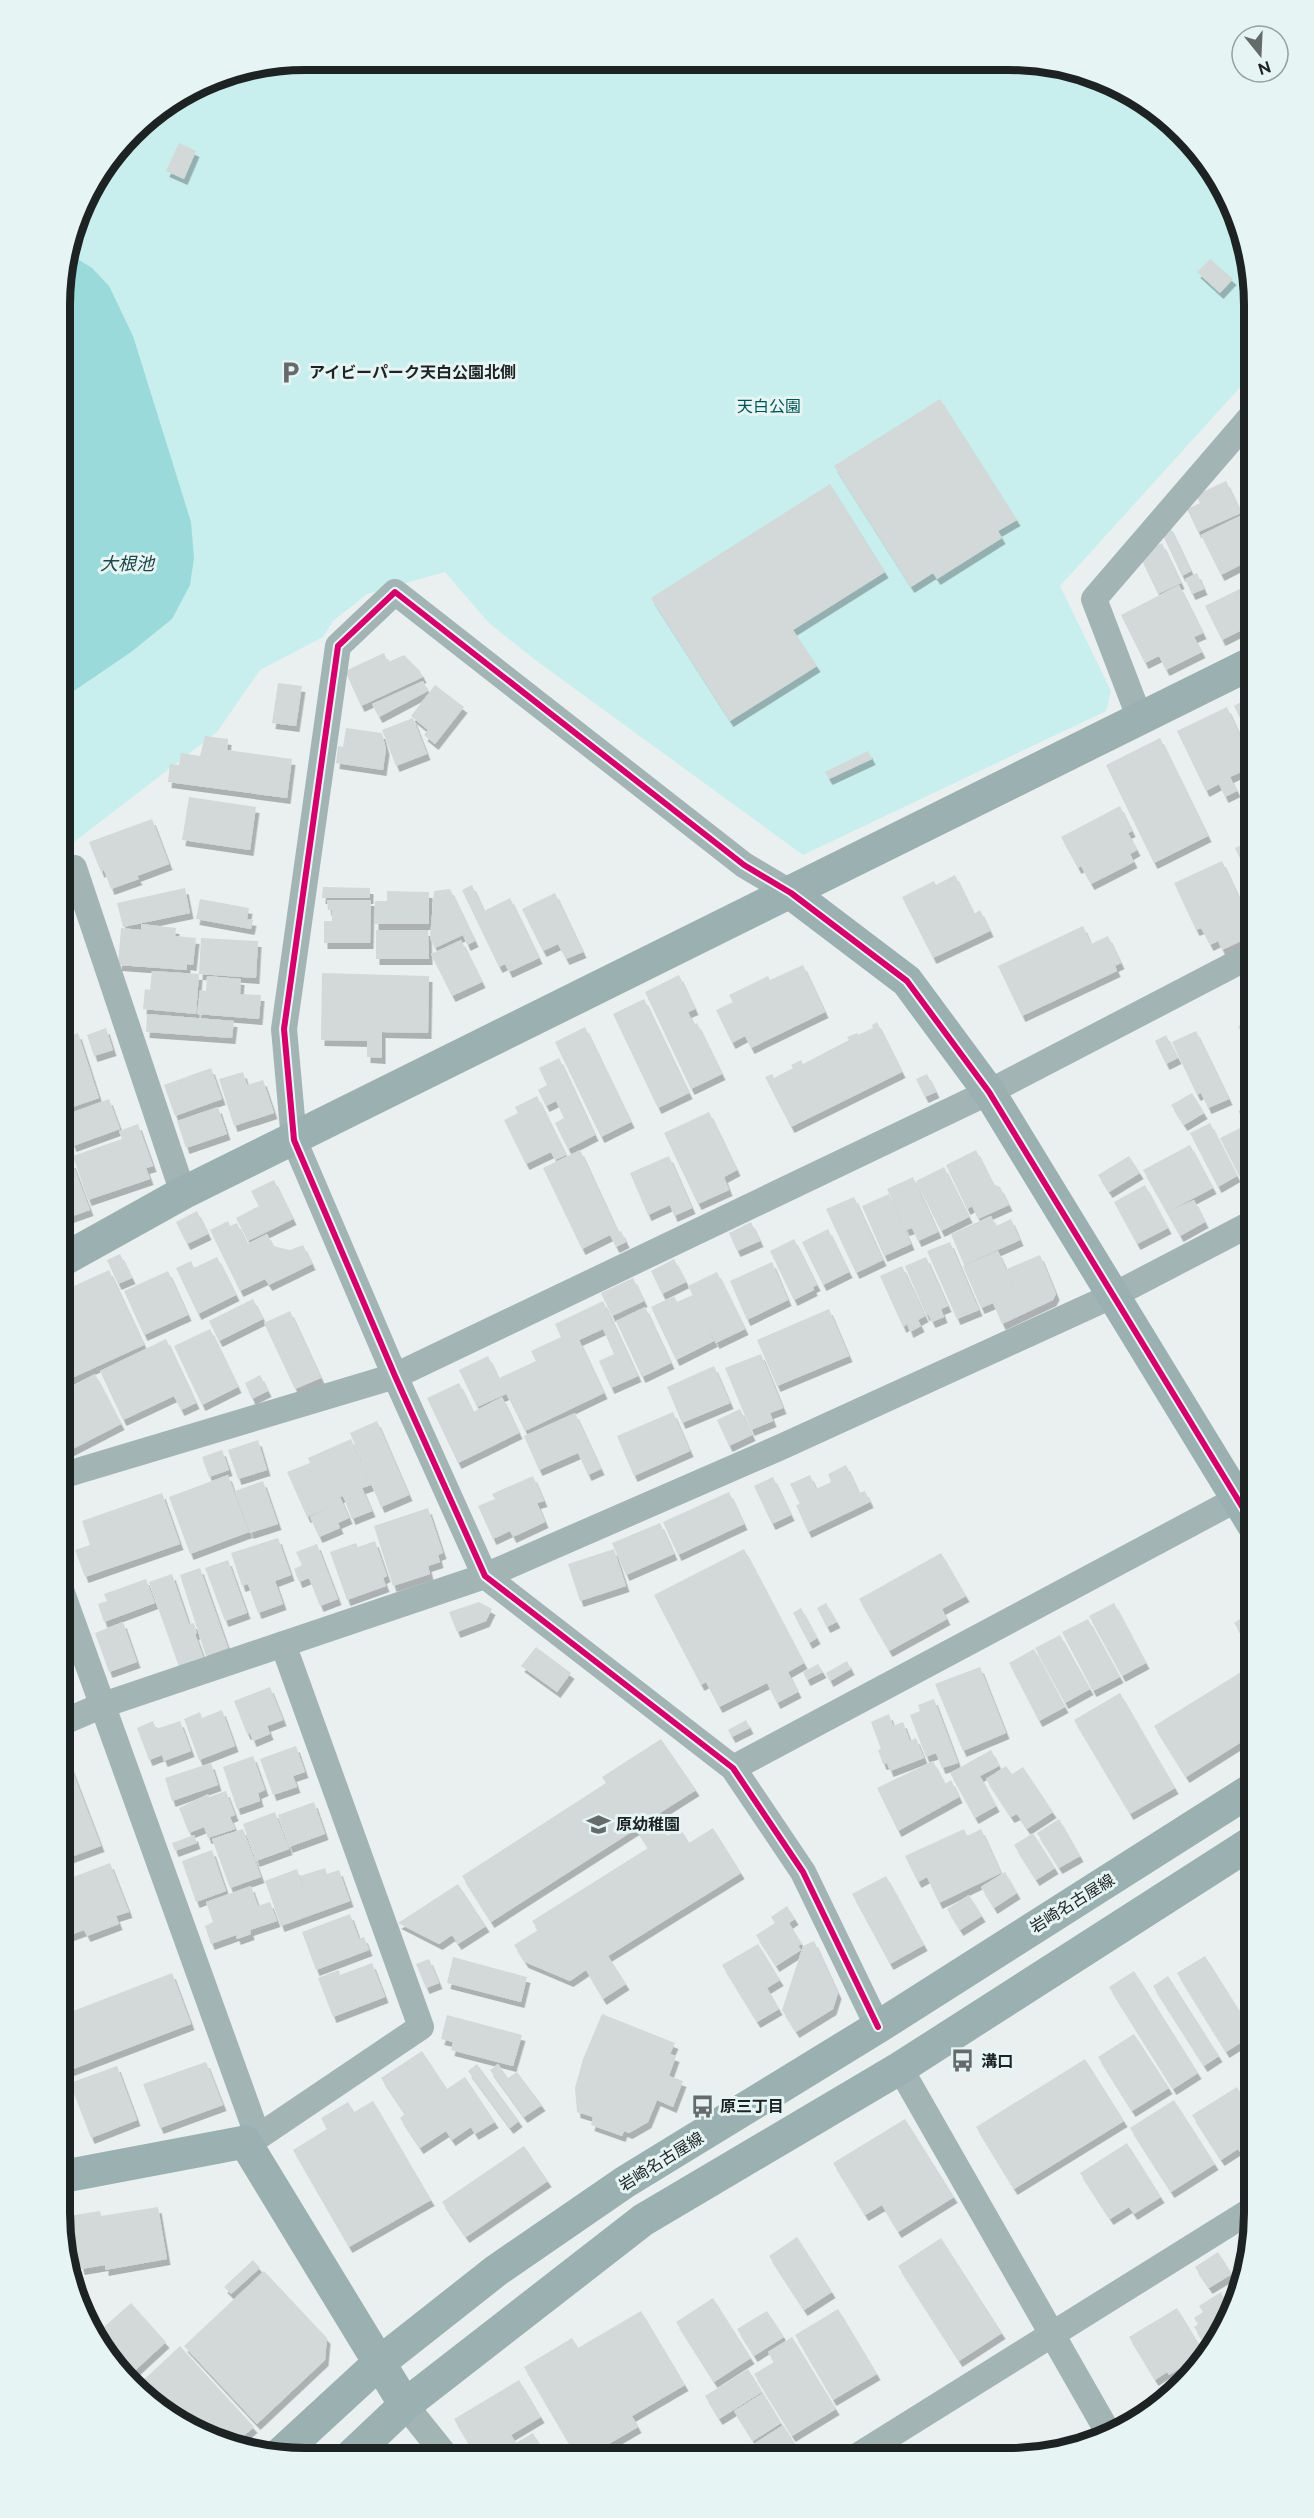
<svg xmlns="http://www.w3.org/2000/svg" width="1314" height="2518" font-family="Raleway,'Noto Sans JP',sans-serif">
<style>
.green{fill:#c8eeee}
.water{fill:#9bdada}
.building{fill:#d3d8d8;filter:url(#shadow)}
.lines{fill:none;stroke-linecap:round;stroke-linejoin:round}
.street{stroke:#a3b4b4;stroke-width:26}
.secondary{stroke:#9bb0b0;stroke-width:33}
.cycleway-casing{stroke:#e6f4f4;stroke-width:10}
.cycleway{stroke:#d6006c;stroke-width:6}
.labels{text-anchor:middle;stroke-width:6;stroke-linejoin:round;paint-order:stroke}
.poi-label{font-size:16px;font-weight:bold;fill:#1d2222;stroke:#e6f4f4;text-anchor:start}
.park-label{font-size:16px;fill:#005354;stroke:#e6f4f4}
.street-label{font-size:16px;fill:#1d2222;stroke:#e6f4f4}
.water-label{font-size:18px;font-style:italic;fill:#204849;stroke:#e6f4f4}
.rim{fill:none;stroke:#1d2222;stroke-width:8}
</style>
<defs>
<filter id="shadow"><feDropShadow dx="3.5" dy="6" stdDeviation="0" flood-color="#0004"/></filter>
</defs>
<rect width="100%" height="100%" fill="#eaf0f0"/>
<path class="green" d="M305,60L1056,65L1117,85L1170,121L1212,169L1241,227L1254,305V372L1060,586L1111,691L1106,711L803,855L534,659L489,623L445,572L367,594L333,621L323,637L260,670L217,732L61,852L62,273L85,196L143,121L212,79Z"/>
<path class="water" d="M68,253L92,268L109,286L133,336L191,522L194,558L190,585L172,619L131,652L62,699V273Z"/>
<path class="building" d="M179,143L196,151L184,179L166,171Z
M1210,259L1233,279L1220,293L1197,272Z
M940,399L1017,520L998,531L1002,538L937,579L933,573L911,587L834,466Z
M1226,481L1241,513L1198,532L1187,509L1200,503L1196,495Z
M830,484L885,572L793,630L817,666L730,721L651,598Z
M1244,514L1254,534V558L1221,575L1201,535Z
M1169,525L1191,571L1182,576L1160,529Z
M1162,543L1181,583L1158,594L1139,554Z
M1197,573L1204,589L1192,594L1185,579Z
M1254,582V624L1222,640L1205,606Z
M1179,585L1203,633L1194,637L1202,652L1166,670L1159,656L1145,663L1121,615Z
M384,653L388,662L404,655L420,671L423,677L361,706L345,671Z
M423,681L428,691L379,717L372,704Z
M278,683L302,686L296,726L272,723Z
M435,685L464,707L435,744L424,735L428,730L411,716Z
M1254,695V746L1234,706Z
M1227,707L1254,766L1230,777L1237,791L1225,797L1219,784L1206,791L1177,731Z
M413,718L427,754L396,766L382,730Z
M346,728L382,733L386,749L383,770L336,763L338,746L343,747Z
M205,736L228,739L227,750L292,759L287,798L168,782L170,764L179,765L181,753L200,756Z
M1160,738L1208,836L1154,863L1106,765Z
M868,751L872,759L829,779L825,772Z
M189,797L256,807L250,850L182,840Z
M1120,806L1132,831L1128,833L1137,850L1130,854L1134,862L1091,884L1081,866L1078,868L1061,837Z
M152,819L169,864L137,876L139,879L111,889L104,870L101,872L89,842Z
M1254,839V887L1235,848Z
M1222,861L1254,930V935L1222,950L1218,941L1210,945L1201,928L1196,930L1174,883Z
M955,875L974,914L980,910L990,931L933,958L902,897L934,881L936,885Z
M472,885L484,911L510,898L539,958L509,972L505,964L499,967L462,890Z
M323,887L370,888V898H322Z
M185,888L190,913L123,927L117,903Z
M450,889L475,941L467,945L463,935L435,948L430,938L434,891Z
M387,891L429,892V924H375V901H387Z
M555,893L583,952L566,959L558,944L543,951L522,909Z
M200,899L249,908L247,919L253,920L251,929L196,919Z
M327,900H371L370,943H324V921H332V910H328Z
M141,924L176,928L175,936L196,938L193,965L187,964V970L118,965L121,928L141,930Z
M1083,926L1091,944L1108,936L1121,963L1115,966L1117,971L1022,1016L998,966Z
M376,930H428L429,959H376Z
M201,938L258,941L256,978L199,974Z
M461,940L482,982L452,996L431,954Z
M803,965L825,1012L751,1048L745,1036L732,1043L716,1010L733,1002L729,995L768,976L770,980Z
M152,971L199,974L196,1014L143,1009L145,989L150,990Z
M322,973L429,976L428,1033L382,1032V1058L367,1057V1041L321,1040Z
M679,975L695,1009L688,1012L694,1025L697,1023L722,1074L691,1089L645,992Z
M207,976L241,979L240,994L261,995L259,1019L197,1014L200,990L206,991Z
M644,999L689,1093L658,1108L613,1014Z
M147,1014L234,1021L232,1038L146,1032Z
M1254,1018V1059L1238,1026Z
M877,1022L902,1072L791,1127L765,1077L772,1074L774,1078L793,1068L791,1065L801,1060L803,1064L849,1040L847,1037L857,1033L858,1035L873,1028L872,1025Z
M585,1027L631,1122L601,1137L555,1042Z
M106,1028L113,1050L94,1056L87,1035Z
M1196,1031L1229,1099L1208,1108L1201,1093L1197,1095L1172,1042Z
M78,1033L99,1098L61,1111V1039Z
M1166,1035L1178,1058L1166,1064L1155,1041Z
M559,1058L595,1135L568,1149L555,1123L564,1118L556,1101L546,1106L538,1090L547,1085L539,1068Z
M211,1068L222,1099L175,1116L164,1085Z
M243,1072L247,1085L263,1080L274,1113L234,1126L219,1079Z
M927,1074L936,1092L925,1097L916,1079Z
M1192,1093L1204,1113L1184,1125L1171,1105Z
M537,1096L566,1155L555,1160L551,1152L526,1164L504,1120L518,1113L515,1107Z
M109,1099L120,1129L73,1146L62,1116Z
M1254,1103V1142L1238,1111Z
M218,1107L227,1134L186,1148L177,1121Z
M709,1112L737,1170L724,1177L729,1190L698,1204L664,1133Z
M1210,1123L1237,1176L1218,1187L1190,1133Z
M138,1124L153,1166L146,1168L150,1179L88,1200L73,1156L122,1139L119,1131Z
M1244,1126L1254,1146V1180L1244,1185L1220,1138Z
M1190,1145L1213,1188L1169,1211L1194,1200L1205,1222L1180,1236L1143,1170Z
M580,1150L618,1232L621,1231L626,1242L616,1247L610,1235L582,1249L543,1168Z
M976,1150L993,1184L1000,1187L1009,1205L978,1219L972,1206L967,1209L946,1165Z
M669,1156L692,1208L674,1216L670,1205L648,1215L630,1173Z
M1129,1156L1140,1173L1109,1192L1098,1175Z
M72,1162L90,1210L70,1217L65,1205L61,1207V1166Z
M944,1167L969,1217L941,1231L916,1181Z
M913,1177L938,1232L918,1241L912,1228L906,1230L887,1189Z
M274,1180L293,1219L248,1241L236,1218L259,1206L251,1191Z
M1145,1185L1168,1228L1137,1244L1114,1202Z
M889,1194L911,1244L884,1256L862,1206Z
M854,1197L883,1260L856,1273L826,1209Z
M197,1211L208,1234L187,1244L176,1222Z
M991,1216L996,1226L1011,1219L1020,1240L964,1265L951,1234Z
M228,1221L230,1226L237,1223L247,1244L267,1234L273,1246L290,1250L303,1245L312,1264L269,1285L265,1279L240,1291L210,1230Z
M751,1222L760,1241L737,1251L729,1233Z
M828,1229L849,1272L823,1285L802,1242Z
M794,1239L817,1285L813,1287L814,1290L794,1300L770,1251Z
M950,1242L979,1310L957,1319L927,1251Z
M998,1251L1017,1294L1007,1269L1040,1255L1056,1294L1053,1300L1002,1324L993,1303L981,1308L963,1266Z
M120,1254L132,1278L118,1284L107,1260Z
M217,1257L236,1295L198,1314L176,1268L191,1261L194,1268Z
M926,1257L948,1306L941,1309L944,1317L932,1322L928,1314L926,1315L905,1266Z
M674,1259L686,1282L662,1294L651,1271Z
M772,1262L788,1300L747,1320L730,1281Z
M902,1266L925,1316L918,1320L921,1326L910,1332L907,1324L903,1327L880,1276Z
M109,1270L144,1345L61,1383V1292Z
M168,1271L188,1315L144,1335L124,1291Z
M717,1272L745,1329L716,1343L709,1329L714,1341L676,1360L651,1307L674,1296L677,1302L693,1295L688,1286Z
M633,1278L644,1301L612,1316L601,1293Z
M253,1299L263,1319L219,1341L209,1321Z
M603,1301L638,1376L611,1388L599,1361L614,1354L603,1329L579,1340L604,1393L525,1431L499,1378L536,1361L531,1351L561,1337L555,1324Z
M645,1307L671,1363L642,1377L616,1321Z
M829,1309L849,1356L777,1386L757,1340Z
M290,1311L321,1378L295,1389L264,1323Z
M210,1329L238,1387L202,1405L174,1346Z
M166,1339L196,1403L181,1410L174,1396L123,1420L100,1371Z
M761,1354L783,1408L770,1413L773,1421L751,1430L725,1368Z
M488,1356L506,1394L477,1407L459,1370Z
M714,1366L730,1403L682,1423L667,1387Z
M95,1374L121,1424L65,1453L67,1457L61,1460V1392Z
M260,1375L268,1391L252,1399L245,1383Z
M459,1383L473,1412L502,1397L519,1433L458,1463L427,1398Z
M740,1409L752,1435L729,1446L717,1420Z
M673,1412L690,1451L634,1476L617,1436Z
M575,1413L601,1469L588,1475L578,1453L539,1470L524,1436Z
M377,1421L409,1495L381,1507L350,1433Z
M351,1439L371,1485L362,1488L372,1511L352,1519L343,1496L340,1497L349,1518L338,1523L340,1528L319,1537L310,1517L330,1507L307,1517L287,1472L310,1463L308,1458Z
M258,1440L267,1470L238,1479L228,1450Z
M222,1450L229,1470L209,1477L202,1457Z
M846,1465L859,1493L865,1491L870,1502L808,1532L796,1505L800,1504L790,1484L810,1475L816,1489L831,1482L828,1474Z
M228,1475L249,1532L190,1554L169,1497Z
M533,1476L544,1501L537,1503L545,1522L513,1537L510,1531L493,1539L478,1506L495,1499L492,1494Z
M773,1477L791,1515L772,1524L754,1486Z
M263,1481L278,1524L250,1533L235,1491Z
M729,1492L744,1524L678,1555L663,1522Z
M162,1493L180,1544L85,1577L75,1550L90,1545L82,1521Z
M428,1508L443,1553L438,1555L440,1562L428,1566L430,1574L393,1586L374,1526Z
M660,1523L674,1554L626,1575L612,1543Z
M278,1538L291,1575L275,1581L283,1604L258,1613L248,1584L242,1586L231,1553Z
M375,1541L387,1576L383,1578L386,1586L347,1600L330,1552L356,1543L358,1547Z
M317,1544L338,1599L320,1606L309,1578L299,1582L294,1569L302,1565L296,1552Z
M614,1549L626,1586L580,1601L568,1564Z
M744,1549L804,1663L788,1672L798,1692L777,1703L767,1683L719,1707L706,1682L701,1685L654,1595Z
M941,1553L966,1596L942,1609L947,1619L889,1651L859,1599Z
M228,1560L247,1613L225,1621L205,1568Z
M200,1568L228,1648L206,1656L180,1575Z
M172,1574L189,1624L194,1623L197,1633L195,1634L204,1659L179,1667L149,1582Z
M146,1579L155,1603L104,1622L98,1604L107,1601L104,1594Z
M479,1602L492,1609L486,1621L457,1632L449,1612Z
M826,1603L837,1622L827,1627L817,1608Z
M1114,1603L1146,1663L1122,1676L1089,1616Z
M801,1608L817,1638L809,1643L793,1613Z
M1251,1612L1254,1628L1242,1635L1234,1623Z
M1088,1619L1120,1677L1093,1691L1062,1632Z
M123,1622L137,1662L109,1672L95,1633Z
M1060,1635L1090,1689L1065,1703L1035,1648Z
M536,1647L571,1673L557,1692L521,1666Z
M1034,1649L1065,1707L1039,1721L1009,1663Z
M847,1661L851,1669L830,1681L826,1673Z
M818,1664L823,1672L807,1680L803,1672Z
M1254,1664V1734L1186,1777L1154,1726Z
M980,1667L1006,1733L963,1751L935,1684Z
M270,1687L283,1720L267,1726L270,1734L253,1741L250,1733L247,1734L234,1701Z
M1120,1693L1175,1788L1130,1814L1074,1720Z
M934,1699L958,1763L942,1768L936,1753L926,1757L910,1715L920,1711L918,1705Z
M222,1710L235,1746L199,1760L184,1719L200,1712L202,1718Z
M889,1714L893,1726L903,1722L910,1741L916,1738L924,1758L890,1771L887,1763L883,1764L878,1750L881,1749L871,1722Z
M746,1720L750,1728L732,1737L728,1730Z
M153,1721L156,1729L180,1721L191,1751L164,1761L162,1755L149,1760L137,1728Z
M661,1739L696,1790L655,1816L667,1836L680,1828L689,1843L713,1828L741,1873L608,1956L626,1984L603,1999L586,1970L570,1981L525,1962L514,1945L538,1930L532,1921L648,1848L636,1829L491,1922L462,1876L606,1783L602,1777Z
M296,1746L305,1772L293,1776L297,1787L273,1795L260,1759Z
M991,1750L999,1766L980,1776L996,1806L975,1818L950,1773Z
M253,1756L265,1790L258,1793L260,1801L237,1809L223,1767Z
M933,1761L945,1784L951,1780L959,1797L898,1831L877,1788Z
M211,1763L218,1785L172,1801L165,1778Z
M70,1765L101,1846L60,1861V1768Z
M1006,1766L1012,1774L1023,1767L1053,1812L1027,1829L1017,1814L1011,1817L986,1779Z
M226,1791L235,1815L230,1817L235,1829L208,1838L204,1827L189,1833L179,1808L208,1794L209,1797Z
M314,1802L325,1834L289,1847L278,1815Z
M275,1812L289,1849L256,1861L243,1824Z
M1059,1819L1080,1856L1059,1868L1037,1833Z
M243,1829L261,1877L230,1888L212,1839Z
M964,1829L967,1836L981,1829L1001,1873L939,1903L927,1877L918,1882L905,1856Z
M1033,1833L1055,1868L1036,1880L1014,1845Z
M194,1835L197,1843L175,1851L172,1843Z
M212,1850L226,1891L196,1902L182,1861Z
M110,1863L129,1912L116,1916L119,1924L87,1936L84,1930L60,1939V1882Z
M325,1868L327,1874L339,1870L350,1901L281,1926L265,1881L297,1869L304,1891L300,1876Z
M1005,1872L1017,1893L994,1908L981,1887Z
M886,1876L924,1945L890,1964L852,1894Z
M458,1884L486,1926L458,1944L452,1935L439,1944L398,1923Z
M251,1886L258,1906L270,1902L277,1921L250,1930L251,1934L237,1939L236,1935L211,1944L205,1926L213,1922L206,1902Z
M969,1895L982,1916L960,1930L947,1909Z
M787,1906L795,1919L789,1923L802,1944L798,1946L801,1950L776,1966L756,1935L775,1923L771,1917Z
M350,1914L359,1939L364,1937L369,1950L316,1970L302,1932Z
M814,1941L838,1993L833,2009L796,2032L782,2010L803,1946Z
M758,1944L780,1980L767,1988L779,2009L757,2022L722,1965Z
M1205,1956L1254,2034L1226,2052L1177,1973Z
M453,1957L527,1977L521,2002L447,1983Z
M429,1959L439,1983L426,1988L416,1964Z
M372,1963L385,1997L333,2017L318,1978L339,1970L340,1975Z
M1134,1971L1198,2073L1173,2089L1109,1987Z
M172,1973L191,2024L68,2071L60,2051V2016Z
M1168,1976L1219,2056L1204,2066L1153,1986Z
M602,2014L675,2043L670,2054L676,2056L669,2076L683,2081L673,2107L657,2100L648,2122L629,2133L624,2131L622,2136L591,2125L593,2117L577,2112L575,2088L583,2059Z
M447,2015L522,2035L513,2066L451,2050L453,2042L441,2039Z
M1134,2034L1169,2088L1132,2111L1098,2057Z
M422,2051L447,2089L465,2077L495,2122L475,2134L471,2127L452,2140L446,2131L420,2148L400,2118L405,2114L381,2078Z
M1085,2059L1124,2121L1014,2189L976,2127Z
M206,2062L223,2105L160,2128L143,2084Z
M477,2064L519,2121L510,2128L468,2071Z
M498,2064L508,2078L517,2072L542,2105L524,2117L490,2070Z
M117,2066L137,2120L91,2138L70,2083Z
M1237,2087L1253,2113V2148L1242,2155L1238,2149L1221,2160L1192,2115Z
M1174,2100L1215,2164L1171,2192L1130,2128Z
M373,2101L431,2200L349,2247L293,2150L327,2129L321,2118L348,2102L354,2112Z
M905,2119L954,2197L898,2232L882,2205L865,2215L833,2163Z
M1127,2143L1161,2197L1134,2214L1129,2207L1110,2219L1080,2173Z
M524,2146L548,2181L466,2237L442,2202Z
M158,2207L167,2259L105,2270V2265L81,2269L79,2259L71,2261L63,2217L100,2211L101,2216Z
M797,2237L832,2292L804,2310L769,2256Z
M941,2238L1002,2333L959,2361L898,2266Z
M1218,2252L1232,2274L1209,2288L1195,2267Z
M253,2260L260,2268L231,2294L224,2287Z
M264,2271L327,2338L325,2360L257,2424L184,2346Z
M1237,2288L1239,2291L1235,2306L1210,2351L1194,2327L1198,2324L1194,2318L1203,2312L1199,2306L1221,2292L1223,2297Z
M713,2298L751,2358L714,2382L676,2322Z
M131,2303L166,2342L127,2378L102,2349L95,2335Z
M1177,2308L1203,2351L1191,2358L1193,2360L1169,2375L1167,2372L1155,2380L1129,2337Z
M838,2309L877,2374L833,2400L795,2335Z
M641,2311L685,2385L632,2416L638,2427L607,2445L611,2450L600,2457H577L524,2367L572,2338L578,2348Z
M767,2311L784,2337L754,2356L737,2329Z
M792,2337L836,2409L792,2436L754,2374L774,2362L768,2352Z
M180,2346L254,2427L233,2445L211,2439L144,2397L135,2388Z
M748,2369L762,2392L719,2419L705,2396Z
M519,2380L541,2417L511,2435L516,2443L533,2433L547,2457H500L494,2446L479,2455L476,2449L473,2451L454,2419Z
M763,2393L781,2423L753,2441L734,2411Z
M1160,2398L1162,2401L1139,2420L1134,2412Z
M783,2425L803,2457H745L754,2449L752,2445Z"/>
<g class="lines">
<path class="street" d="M1140,719L1094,599L1254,413
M61,878L74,868L183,1193
M791,893L744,865L395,592L338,646L284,1029L294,1140L395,1376L485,1576L733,1768L803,1872L878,2027
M61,1476L395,1376L989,1092L1254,954
M61,1590L258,2137L421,2027L283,1644
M61,1723L103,1705L485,1576L781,1447L1114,1295L1254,1222
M733,1768L1254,1490
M900,2068L1109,2434
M405,2405L446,2456
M854,2458L1253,2209"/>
<path class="secondary" d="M791,893L907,981L989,1092L1254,1526
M61,1261L183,1193L1254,662
M60,2177L245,2142L405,2405
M278,2456L379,2363L497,2270L625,2182L878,2027L1254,1788
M351,2456L405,2405L643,2220L900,2068L1254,1841"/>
<defs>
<path id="cycleway" d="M878,2027L803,1872L733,1768L485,1576L395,1376L294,1140L284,1029L338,646L395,592L744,865L791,893L907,981L989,1092L1254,1526"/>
</defs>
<use href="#cycleway" class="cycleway-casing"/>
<use href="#cycleway" class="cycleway"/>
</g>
<defs>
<symbol id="parking-bare" viewBox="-9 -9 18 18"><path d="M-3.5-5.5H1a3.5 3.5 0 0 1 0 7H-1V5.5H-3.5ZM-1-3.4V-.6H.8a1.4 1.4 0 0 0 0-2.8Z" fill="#656a6a" stroke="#e6f4f4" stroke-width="2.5" paint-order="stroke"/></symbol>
<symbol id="school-bare" viewBox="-9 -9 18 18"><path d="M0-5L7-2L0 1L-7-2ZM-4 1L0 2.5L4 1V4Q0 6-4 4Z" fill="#656a6a" stroke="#e6f4f4" stroke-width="2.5" paint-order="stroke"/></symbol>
<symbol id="bus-bare" viewBox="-9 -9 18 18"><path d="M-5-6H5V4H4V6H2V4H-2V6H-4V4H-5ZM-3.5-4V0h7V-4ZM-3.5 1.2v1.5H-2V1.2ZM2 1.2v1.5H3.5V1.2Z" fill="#656a6a" stroke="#e6f4f4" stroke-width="2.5" paint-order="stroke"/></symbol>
</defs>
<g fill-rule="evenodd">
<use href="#parking-bare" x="274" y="356" width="33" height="33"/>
<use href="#school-bare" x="582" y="1808" width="33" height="33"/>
<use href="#bus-bare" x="946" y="2044" width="33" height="33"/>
<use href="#bus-bare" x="686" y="2090" width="33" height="33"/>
</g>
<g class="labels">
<g class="poi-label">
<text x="309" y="378">アイビーパーク天白公園北側</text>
<text x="616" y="1830">原幼稚園</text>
<text x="981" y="2067">溝口</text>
<text x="720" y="2112">原三丁目</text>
</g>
<g class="park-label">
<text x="769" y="412">天白公園</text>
</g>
<g class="street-label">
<text transform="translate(1072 1903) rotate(-32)" y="6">岩崎名古屋線</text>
<text transform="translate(661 2161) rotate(-32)" y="6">岩崎名古屋線</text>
</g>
<g class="water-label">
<text x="127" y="570">大根池</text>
</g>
</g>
<path d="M0 0H1314V2518H0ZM305 70H1009A235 235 0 0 1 1244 305V2213A235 235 0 0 1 1009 2448H305A235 235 0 0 1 70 2213V305A235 235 0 0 1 305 70Z" fill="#e6f4f4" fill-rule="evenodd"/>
<path class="rim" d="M305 70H1009A235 235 0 0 1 1244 305V2213A235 235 0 0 1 1009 2448H305A235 235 0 0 1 70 2213V305A235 235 0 0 1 305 70Z"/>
<g transform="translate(1260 54) rotate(162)"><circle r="28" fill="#e6f4f4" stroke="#96a0a0" stroke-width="1.5"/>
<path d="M0-4.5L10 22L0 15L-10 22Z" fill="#656a6a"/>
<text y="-9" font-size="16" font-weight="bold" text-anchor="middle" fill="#1d2222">N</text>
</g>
</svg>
